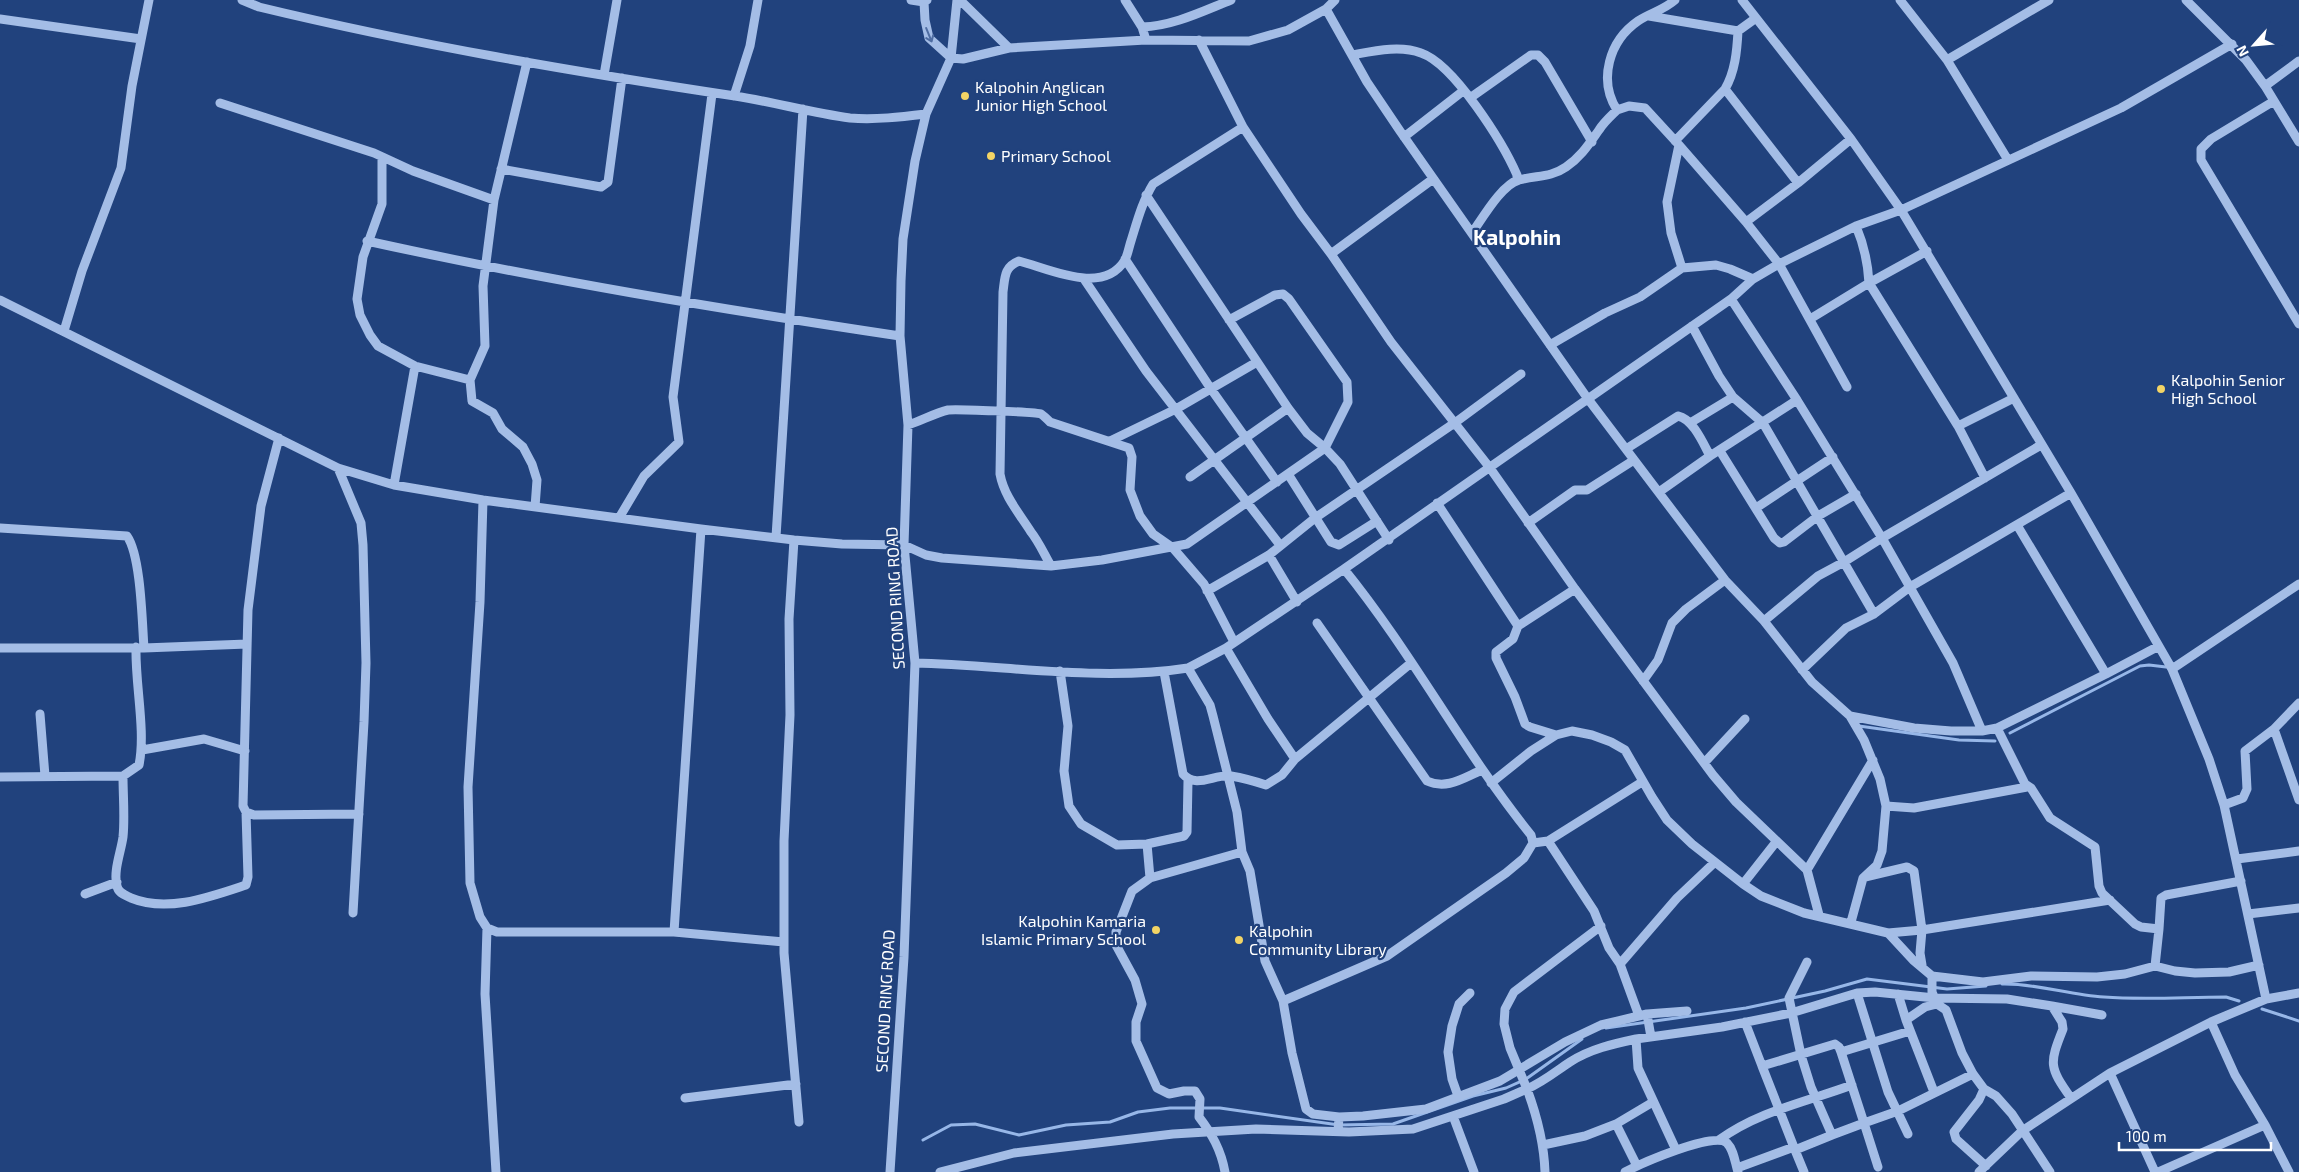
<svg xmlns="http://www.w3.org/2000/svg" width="2299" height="1172" font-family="'Exo 2',sans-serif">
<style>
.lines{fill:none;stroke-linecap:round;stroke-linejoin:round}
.stream{stroke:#97b7e8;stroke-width:3}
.minor{stroke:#a4bde6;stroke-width:9}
.oneway{stroke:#4f6da2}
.poi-dot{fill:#f3d465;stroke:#21427d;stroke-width:2}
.labels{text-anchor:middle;stroke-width:4.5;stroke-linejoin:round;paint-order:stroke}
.poi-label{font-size:16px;fill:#fff;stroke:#21427d;text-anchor:start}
.street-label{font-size:16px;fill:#fff;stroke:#21427d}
.district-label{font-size:21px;font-weight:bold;fill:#fff;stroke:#21427d}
</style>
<rect width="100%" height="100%" fill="#21427d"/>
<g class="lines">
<path class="stream" d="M1859,726L1959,740L1995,741
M2010,733L2140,666L2149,665L2166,667
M2002,984C2036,983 2069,995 2104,997C2144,1000 2185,997 2226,997L2239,1001
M2262,1009L2299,1021
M1606,1028L1746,1008L1825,991L1867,979L1947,989L1986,986
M923,1140L951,1125L975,1124L1019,1135L1066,1125L1110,1122L1138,1112L1170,1108H1220L1339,1125L1393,1124L1473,1096L1506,1088L1526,1079L1582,1039"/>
<path class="minor" d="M242,0L259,7C416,45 576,72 735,96C774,102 812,113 850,118C875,120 901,117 926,114
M911,0L924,2
M927,0L924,2L925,20L929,38L951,58L963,59L1009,48L1146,40L1249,41L1288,30L1326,9L1335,0
M960,0L1009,48
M1125,0L1142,27L1146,40
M1675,0C1664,10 1650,13 1638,21C1609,41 1598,80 1617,110L1629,106L1645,108L1679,145L1667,202L1671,233L1682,268
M1742,0L1851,139L1901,210L2071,493L2172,669L2209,759L2224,805L2266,999
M1900,0L1947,60L2008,160
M2186,0L2246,60L2265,86L2299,142
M1326,9L1367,82L1400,131L1588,399L1725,580L1764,621L1812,682L1850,716L1914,728L1951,731H1982L1997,728L2106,674L2157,647
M1649,16L1738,31
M0,19L141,39
M1142,27C1173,26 1203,11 1231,0
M1199,40L1243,127L1301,214L1331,254L1391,342L1490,468L1575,589L1713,775L1736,802L1807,870L1819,915
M1352,55C1374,51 1400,45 1421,53C1454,64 1503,143 1517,175V180
M1947,60L2049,0
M527,62L494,200L483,286L485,346L470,380L472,401L493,413L502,429L523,447L532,464L537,480L535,507
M604,75L617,0
M2265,86L2299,61
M1725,89L1798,183
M734,96L750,46L758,0
M1470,98L1531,55H1538L1545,62L1592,142
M2274,101L2211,139L2201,149V160L2299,324
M220,103L374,153L413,171L494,200
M1404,137L1463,91
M1675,141L1725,89C1735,72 1737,51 1738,31L1756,18
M1679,145L1746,222L1779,264L1847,387
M382,157V204L363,257L357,299L360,315L370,335L378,346L415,366L470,380
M501,169L601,187L608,182L622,78
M1146,195L1288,408L1307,433L1325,448L1340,464L1389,540
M1746,222L1798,183L1851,139
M1472,233C1482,219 1502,184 1519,180C1537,175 1550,178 1566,167C1581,157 1589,144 1599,130C1604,122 1611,116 1617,110
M367,241C543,280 721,309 900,336
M1927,251L1869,283L1958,426L1985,478
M1331,254L1433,179
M1125,259L1211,389L1277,482
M1084,279L1146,371L1280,545
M1731,299L1797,400L1882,538L1953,663L1982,731
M0,300L338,468L394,485L483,500L701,529L794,540L842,544L904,545L926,555L942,558L1051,566L1102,560L1187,544L1325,448L1348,402L1347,382L1289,299L1283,294L1275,295L1229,320
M1810,319L1869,283C1868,263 1864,245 1856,226
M1692,326L1719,376L1733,397L1763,423L1874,614
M64,331L82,271L121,168L132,86L149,0
M1550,345L1605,313L1640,297L1682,268L1716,265L1730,269L1753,279
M1690,423L1733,397
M908,425C921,421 935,413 948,410C955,409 1037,412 1041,414C1044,416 1048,420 1050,422L1129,448L1132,457L1130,490L1140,516L1153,534L1173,548L1204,584L1234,642
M1958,426L2014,398
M279,438L261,506L248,610L243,806L246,812L254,815L359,814
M1110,441L1176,409L1257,362
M1626,449L1678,416C1693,419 1703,443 1710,456
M1720,451L1774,538L1780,543L1784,542L1818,516L1856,494
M338,468L361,523L363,545L366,663L364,722L353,913
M1288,474L1331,542L1339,545L1377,521
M1190,477L1288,408
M394,485L415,366
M1659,492L1710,456L1797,400
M483,500L480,602L468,787L470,883L480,917L487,928L497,932H674L784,942
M1437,503L1518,626L1575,589
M1756,508L1833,457
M619,518L644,476L679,442L673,397L712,94
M1528,523L1575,490H1587L1634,460
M2017,525L2106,674
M0,528L127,536C141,556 142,621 144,648
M776,537L803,109
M794,540L789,619L790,715L784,841V953L799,1122
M1269,555L1297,602
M1051,566C1044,554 1039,542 1031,532C1019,513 1004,496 1000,474L1003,292C1005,277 1004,267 1019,261C1050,269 1103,296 1125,260C1128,254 1129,247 1131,241C1137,222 1142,202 1153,184L1243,127
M1207,591L1269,555L1315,518L1456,422L1521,374
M1764,621L1818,576L1844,562L1882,538L2041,445
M1317,623L1427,781C1447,790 1463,778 1482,770
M1518,626L1513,639L1496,652V658L1515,697L1525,724L1530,727L1556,735
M0,648H144L247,644
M1226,648L1268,719L1295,759
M915,663C1004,665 1100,682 1188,668
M2172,669L2299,584
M1802,670L1846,628L1874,614L1910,587L2071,493
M1060,671L1068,726L1064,771L1069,806L1081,824L1117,845L1147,844L1184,836L1187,832L1188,781
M1164,672L1183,774C1196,789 1214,774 1231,776C1243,778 1254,781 1266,785L1282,775L1295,759L1411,663
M1643,681L1658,660L1672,623L1686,609L1725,580
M40,714L45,776
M1850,716L1864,740L1880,779L1886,806L1882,851L1877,865L1863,878L1851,922
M1997,728L2025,784L2031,788L2050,818L2095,847L2099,886L2102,893L2135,924L2141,927L2159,929L2155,966
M2274,729L2299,800
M142,750L204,739L245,751
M1705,762L1745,719
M123,776C123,796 125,818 123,837C121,852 113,871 117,886C118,893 125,895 131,898C167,913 210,897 246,885L248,877L246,812
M0,777L123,776L139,765C146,731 135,684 136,647
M1491,783L1531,751L1556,735L1572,731L1592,735L1611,742L1625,750L1652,797L1667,820L1692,844L1743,884L1761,896L1804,913L1888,933L1913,960L1932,976V992L1937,1004L1946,1010L1962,1053L1973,1074L1984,1089L1996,1096L2012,1114L2050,1172
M2224,805L2243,798L2247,789L2245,751L2274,729L2299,703
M1886,806L1914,808L2027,787
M1548,841L1594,911L1609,948L1620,964L1639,1016
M1533,843L1548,841L1642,782
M1147,844L1150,878
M2237,859L2299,851
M1807,870L1873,760
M1865,877L1907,867L1914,871L1922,930L1920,953L1922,965
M1743,884L1776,842
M85,894L117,882
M2248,914L2299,908
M487,928L485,994L496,1172
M2159,929L2161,898L2166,895L2241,881
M674,932L701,529
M1888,933L1922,930L2110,900
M1807,962L1789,998L1801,1055L1811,1087L1832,1135L1864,1123L1841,1052
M1620,964L1677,898L1715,862
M1932,976L1983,982L2031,976L2097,977L2125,974L2155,966L2175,971L2195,973L2229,972L2259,965
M1857,993L1888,1092L1908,1134
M1898,994L1906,1020
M1283,1001L1387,956L1506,873L1524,858L1533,843L1531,835C1463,751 1413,654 1344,569L1731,299L1753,279L1779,264L1856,226L1901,210L2121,108L2232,44
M2052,1006L2102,1015
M1745,1022L1762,1066L1835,1044L1839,1047L1841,1052L1910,1031
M2211,1022L2235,1075L2265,1125L2289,1172
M1651,1037L1647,1014L1687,1011
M1636,1039L1722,1027L1791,1013L1857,993L1875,992L1935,998L2007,999L2052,1006L2062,1022L2063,1029C2049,1064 2049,1067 2071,1098
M1762,1066L1795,1150L1832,1135
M1984,1089L1979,1100L1954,1132L1956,1139L1986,1166
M1934,1092L1906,1020L1925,1007L1937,1004
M1458,1096L1452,1079L1448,1052L1452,1026L1459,1004L1470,993
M685,1098L796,1084
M1453,1116L1474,1172
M1339,1117L1363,1116L1426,1109L1500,1081L1565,1042L1601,1025L1647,1014
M1338,1131L1339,1117L1313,1114L1306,1109L1292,1053L1283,1001L1265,961L1250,871L1242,852L1237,812L1213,716L1210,705L1188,668L1226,648L1344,569
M1719,1140C1759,1111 1806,1102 1852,1085
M1543,1145L1585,1136L1616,1124
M1795,1150L1804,1172
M1637,1166L1616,1124L1653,1102
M1878,1167L1864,1123L1898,1111L1973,1074
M1737,1168L1794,1147
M890,1172L904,957L915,663L904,545L908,425L900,336L901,281L903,239L915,161L926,114L951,58L957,0
M940,1172L1014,1153L1173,1134L1256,1129L1349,1132L1413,1129L1504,1099L1527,1089L1510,1048L1504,1024L1505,1009L1514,992L1601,926
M1225,1172C1221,1150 1212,1134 1199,1117L1200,1099L1195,1091H1184L1169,1094L1157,1088L1136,1041V1022L1142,1004L1135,980L1116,945V932L1132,891L1150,878L1242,852
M1545,1172C1544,1142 1537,1116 1527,1089C1543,1082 1555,1072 1570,1062C1590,1049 1613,1044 1636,1039L1638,1068L1676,1150
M1625,1172C1640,1164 1714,1131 1727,1143C1734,1150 1735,1163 1738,1172
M1979,1172L2022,1131L2110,1073
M2155,1172L2110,1073L2211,1022L2266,999L2299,993
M2158,1172L2265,1125"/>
</g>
<defs><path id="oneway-shaft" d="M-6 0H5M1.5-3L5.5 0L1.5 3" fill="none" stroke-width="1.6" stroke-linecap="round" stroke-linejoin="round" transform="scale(1.25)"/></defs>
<use class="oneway" href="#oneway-shaft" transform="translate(929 35) rotate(68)"/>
<g class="poi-dot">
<circle cx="965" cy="96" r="5"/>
<circle cx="991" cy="156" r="5"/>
<circle cx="2161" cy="389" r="5"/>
<circle cx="1156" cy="930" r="5"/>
<circle cx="1239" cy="940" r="5"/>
</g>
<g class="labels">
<g class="poi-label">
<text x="975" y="93">Kalpohin Anglican<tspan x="975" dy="18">Junior High School</tspan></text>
<text x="1001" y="162">Primary School</text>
<text x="2171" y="386">Kalpohin Senior<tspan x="2171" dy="18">High School</tspan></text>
<text x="1146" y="927" text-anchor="end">Kalpohin Kamaria<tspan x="1146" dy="18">Islamic Primary School</tspan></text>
<text x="1249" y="937">Kalpohin<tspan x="1249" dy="18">Community Library</tspan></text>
</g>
<g class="street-label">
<text transform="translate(895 598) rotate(-93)" y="6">SECOND RING ROAD</text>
<text transform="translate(885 1001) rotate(-87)" y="6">SECOND RING ROAD</text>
</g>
<g class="district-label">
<text x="1517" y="245">Kalpohin</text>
</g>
</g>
<g transform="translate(2254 45) rotate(243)" stroke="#21427d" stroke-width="4" paint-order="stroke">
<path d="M0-4L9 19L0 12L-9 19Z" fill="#ffffff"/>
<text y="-8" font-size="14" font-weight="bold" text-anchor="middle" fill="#ffffff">N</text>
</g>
<path d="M2119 1142v8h152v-8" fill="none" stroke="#ffffff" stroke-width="2.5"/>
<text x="2126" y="1142" font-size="15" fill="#ffffff" stroke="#21427d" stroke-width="4" paint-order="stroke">100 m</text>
</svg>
